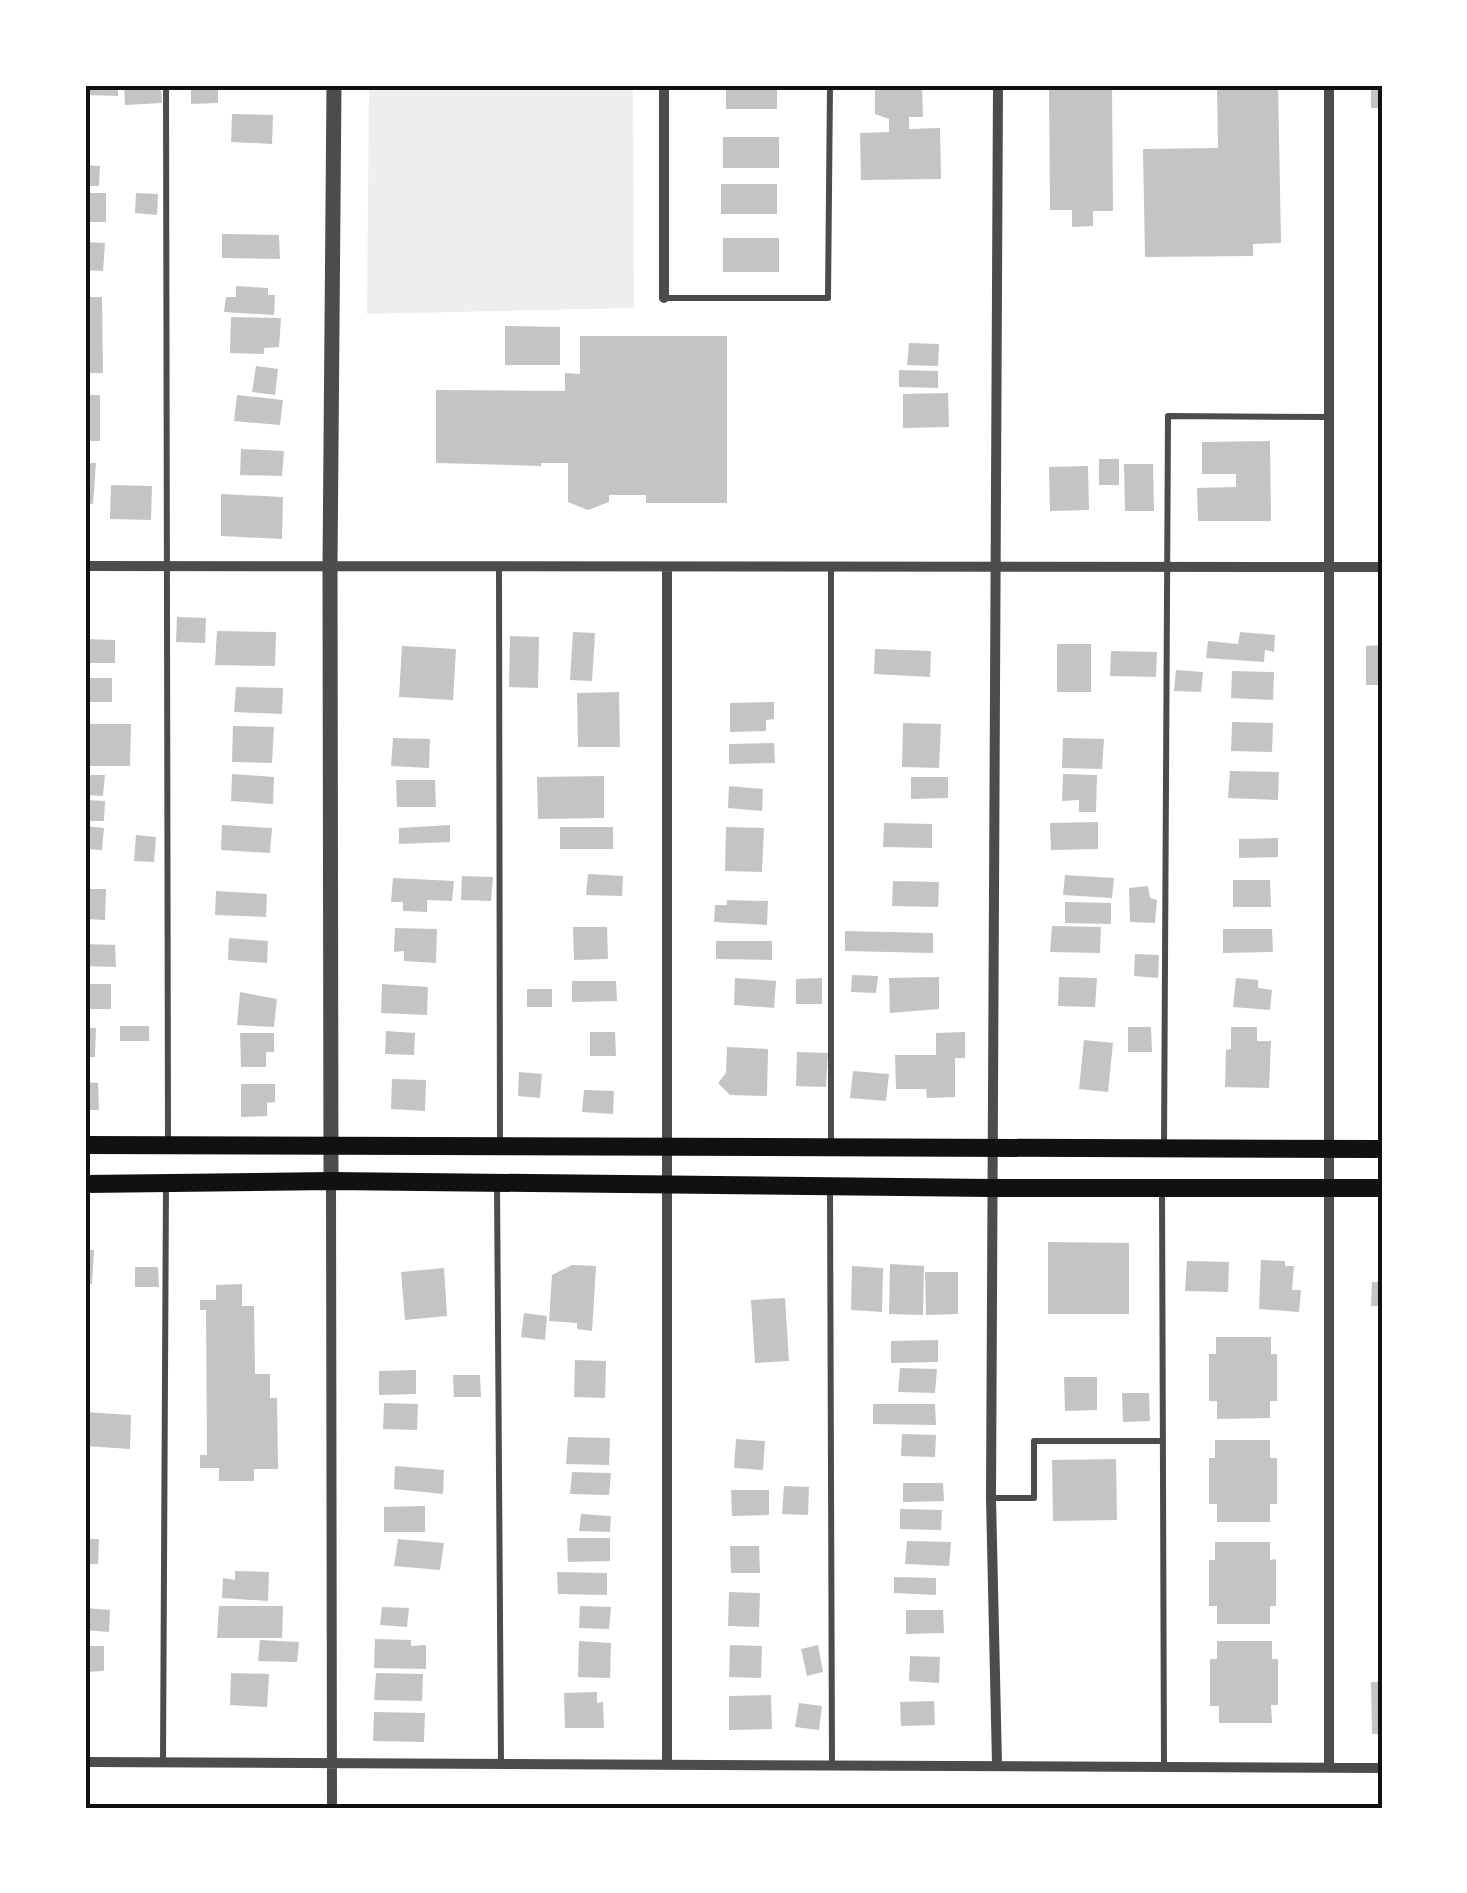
<svg xmlns="http://www.w3.org/2000/svg" width="1467" height="1893" font-family="Cabin,sans-serif">
<style>
.green{fill:#eee}
.building{fill:#c4c4c4}
.lines{fill:none;stroke-linecap:round;stroke-linejoin:round}
.service{stroke:#4c4c4c;stroke-width:6}
.minor{stroke:#4c4c4c;stroke-width:10}
.tertiary{stroke:#4c4c4c;stroke-width:15}
.primary{stroke:#111;stroke-width:18}
.neatline{fill:none;stroke:#111;stroke-width:4}
</style>
<rect width="100%" height="100%" fill="#fff"/>
<path class="green" d="M369,85H633L634,308L367,314Z"/>
<path class="building" d="M85,85H118V96L85,95Z
M124,85H161L162,103L125,105Z
M191,85H218V103L191,104Z
M726,85H777V109H726Z
M875,85H922L923,117H909V129L940,128L941,179L861,180L860,133L889,132V119L875,114Z
M1049,85H1112L1113,211H1093V226L1072,227V210H1050Z
M1217,85H1278L1281,243L1253,244V256L1145,257L1143,149L1218,148Z
M1371,85H1382V108H1371Z
M232,114L273,115L272,144L231,142Z
M723,137H779V168H723Z
M85,165L100,166L99,186H85Z
M721,184H777V214H721Z
M85,193H106V222H85Z
M136,193L158,194L157,215L135,213Z
M222,234L279,235L280,259L222,258Z
M723,238H779V272H723Z
M85,242L105,243L103,271L85,270Z
M236,286L268,288V295H275L274,315L224,312L226,297H236Z
M85,297H102L103,373H85Z
M231,317L281,318L279,347L264,348V354L230,353Z
M505,326L560,327V365H505Z
M580,336H727V503H646V495H609V502L588,510L568,502V463H541V466L436,463V390L565,391V373L580,374Z
M909,343L939,344L938,366L907,365Z
M256,366L278,369L275,395L252,392Z
M899,370L938,371V388L899,387Z
M948,393L949,427L903,428V394Z
M85,395H100V441H85Z
M237,395L283,400L280,425L234,421Z
M1270,441L1271,521H1198L1197,488L1236,487V474H1202V442Z
M241,449L284,451L282,476L240,475Z
M1099,459H1119V485H1099Z
M85,463H96L93,504L85,503Z
M1124,464H1153L1154,511H1125Z
M1088,466L1089,510L1050,511L1049,467Z
M111,485L152,486L151,520L110,519Z
M221,494L283,497L282,539L221,536Z
M177,617L206,618L205,643L176,642Z
M217,631L276,632L275,666L215,665Z
M573,632L595,633L592,681L570,680Z
M1240,632L1275,635L1274,652L1265,650L1264,662L1206,658L1208,641L1238,644Z
M510,636L539,637L538,688L509,687Z
M85,639L115,640V663H85Z
M1057,644H1091V692H1057Z
M1382,645V685H1366V646Z
M402,646L456,649L453,700L399,697Z
M875,649L931,651L930,677L874,674Z
M1111,651L1157,652L1156,677L1110,676Z
M1176,670L1203,672L1201,692L1174,691Z
M1232,671L1274,672L1273,700L1231,698Z
M85,678H112V702H85Z
M236,687L283,688L282,714L234,712Z
M619,692L620,747H578L577,693Z
M774,702V719L766,720V731L730,732V703Z
M1232,722L1273,723L1272,752L1231,751Z
M903,723L941,724L939,768L902,767Z
M85,724H131L130,766H85Z
M233,726L274,727L272,763L232,762Z
M393,738L430,739L429,768L391,766Z
M1063,738L1104,739L1102,769L1062,768Z
M774,743L775,763L729,764V744Z
M1230,771L1279,772L1278,800L1228,798Z
M232,774L274,777L273,804L231,801Z
M1063,774L1097,775L1096,812H1079V800L1062,801Z
M85,775H105L103,796L85,795Z
M604,776V818L538,819L537,777Z
M911,777H948V798L911,799Z
M396,780H435L436,807H397Z
M729,786L763,789L762,811L728,808Z
M85,800L105,801L104,821H85Z
M1098,822V849L1051,850L1050,823Z
M884,823L932,824V848L883,847Z
M222,825L272,828L270,853L221,850Z
M450,825V842L399,844V828Z
M85,826L104,828L102,850L85,849Z
M560,827H613V849H560Z
M726,827L764,828L762,872L725,871Z
M136,835L156,837L154,862L134,861Z
M1278,838V857L1239,858V839Z
M588,874L623,876L622,896L586,895Z
M1065,875L1114,878L1112,898L1063,895Z
M462,876L493,877L491,901L461,900Z
M393,878L454,881L452,901L427,900V912L403,911V902H391Z
M1233,880H1270L1271,907H1233Z
M893,881L939,882L938,907L892,906Z
M1148,886L1150,898L1157,900L1155,923L1130,922L1129,888Z
M85,889H106L105,920L85,919Z
M216,891L267,894L266,917L215,915Z
M727,900L768,901L767,925L714,922L715,905H727Z
M1065,902L1111,903V924L1065,923Z
M1052,926L1101,927L1100,953L1050,952Z
M573,927H607L608,959L574,960Z
M395,928L437,929L436,963L404,961V951L394,952Z
M1223,929H1272L1273,952L1223,953Z
M845,931L933,933V953L845,951Z
M229,938L268,941L267,963L228,960Z
M716,941H772V960L716,959Z
M85,944L115,945L116,967L85,966Z
M1135,954L1159,955L1158,978L1134,976Z
M852,975L878,976L876,993L851,992Z
M939,977V1009L890,1013L889,978Z
M1059,977L1097,978L1095,1007L1058,1006Z
M735,978L776,981L774,1008L734,1005Z
M822,978V1004H796V979Z
M1236,978L1258,980V988L1272,990L1270,1010L1233,1007Z
M572,981H616L617,1001L572,1002Z
M85,984H111V1009H85Z
M382,984L428,987L427,1015L381,1013Z
M527,989H552V1007H527Z
M240,992L277,999L274,1027L237,1025Z
M120,1026H149V1041H120Z
M1128,1027H1151L1152,1052H1128Z
M1231,1027H1257V1041H1271L1269,1088L1225,1087L1226,1050L1231,1049Z
M85,1028H96L95,1057H85Z
M386,1031L415,1033L414,1055L385,1054Z
M590,1032H615L616,1056H590Z
M965,1032V1058H955V1097L927,1098L926,1089H896L895,1055H936V1033Z
M240,1033H274V1052H266V1067H241Z
M1084,1040L1113,1043L1108,1092L1079,1089Z
M727,1047L768,1049L767,1096L730,1095L718,1083L726,1073Z
M797,1052L828,1053L826,1087L796,1086Z
M853,1071L889,1074L886,1101L850,1098Z
M519,1072L542,1074L540,1098L518,1096Z
M392,1079L426,1080L425,1111L391,1109Z
M85,1082L98,1083L99,1110H85Z
M241,1084H275V1102L267,1103V1116L241,1117Z
M584,1090L614,1091L613,1114L582,1112Z
M1048,1242L1129,1243V1314H1048Z
M85,1250H94L92,1284H85Z
M1261,1260L1285,1261V1266H1294L1292,1290H1301L1299,1312L1259,1309Z
M1187,1261L1229,1262L1228,1292L1185,1291Z
M890,1264L924,1266L923,1315L889,1314Z
M572,1265L596,1266L592,1331L577,1329V1323L549,1321L552,1275Z
M852,1266L883,1268L882,1312L851,1310Z
M135,1267H158L159,1287H135Z
M444,1268L447,1316L405,1320L401,1272Z
M925,1272H958V1314L926,1315Z
M1372,1282H1382V1306H1371Z
M242,1284V1306H254L255,1374H270V1398H277L278,1469H254V1481H219V1468H200V1455H207L206,1310H200V1300H216V1285Z
M785,1298L789,1361L755,1363L751,1300Z
M524,1313L547,1316L545,1340L521,1337Z
M1216,1337H1271V1354H1277V1401H1270V1418L1217,1419V1401H1209V1354H1216Z
M938,1340V1362L891,1363V1341Z
M575,1360L606,1361L605,1398L574,1397Z
M900,1368L937,1369L935,1393L898,1392Z
M416,1370V1394L379,1395V1371Z
M453,1375H480L481,1397H454Z
M1064,1377H1097V1410L1065,1411Z
M1122,1393H1149L1150,1421L1123,1422Z
M384,1403L418,1404L417,1430L383,1429Z
M873,1404H935L936,1425L873,1424Z
M85,1412L131,1415L130,1449L85,1446Z
M902,1434L936,1435L935,1457L901,1456Z
M568,1437L610,1438L609,1465L566,1464Z
M736,1439L765,1441L763,1470L734,1468Z
M1215,1440H1270V1458H1277V1504H1270V1522H1217V1504H1209V1458H1215Z
M1116,1459L1117,1520L1053,1521L1052,1460Z
M395,1466L444,1470L443,1494L394,1489Z
M572,1472L611,1473L609,1495L570,1494Z
M903,1483H943L944,1501L903,1502Z
M784,1486L809,1487L808,1515L782,1514Z
M731,1490H769V1515L732,1516Z
M425,1506V1532H384V1507Z
M900,1509L942,1510L941,1530L900,1529Z
M581,1514L611,1516L610,1532L579,1531Z
M567,1538H610V1561L568,1562Z
M85,1539H99L98,1564H85Z
M398,1539L444,1543L440,1570L394,1566Z
M907,1541L951,1542L949,1566L905,1564Z
M1215,1542H1270V1560L1276,1559V1606H1270V1624H1217V1606H1209V1560H1215Z
M730,1546H759L760,1573H731Z
M235,1571L269,1572L268,1601L222,1598L223,1578L235,1580Z
M557,1572L607,1573V1595L558,1594Z
M894,1577L936,1578V1595L894,1593Z
M729,1592L760,1593L759,1627L728,1626Z
M219,1606H283L282,1638H217Z
M580,1606L611,1607L609,1629L579,1628Z
M382,1607L409,1608L407,1627L380,1625Z
M85,1608L110,1610L109,1632L85,1630Z
M906,1610H943L944,1633L906,1634Z
M375,1639L411,1640V1646L426,1645V1669L374,1668Z
M260,1640L299,1642L297,1662L258,1661Z
M579,1641L611,1643L610,1678L578,1677Z
M1217,1641H1272V1659H1278V1705H1271L1272,1723H1219V1706H1210V1659H1217Z
M730,1645L762,1646L761,1678L729,1677Z
M818,1645L823,1672L807,1676L801,1649Z
M85,1646H104V1671L85,1672Z
M910,1656L940,1657L939,1683L909,1681Z
M231,1673L269,1674L267,1707L230,1705Z
M376,1673L423,1674L422,1701L374,1700Z
M1371,1682H1382V1734H1372Z
M597,1692V1703L603,1702L604,1728H565L564,1693Z
M771,1695L772,1729L729,1730V1696Z
M934,1701L935,1725L901,1726L900,1702Z
M799,1703L822,1706L819,1730L795,1727Z
M374,1712L425,1713L424,1742L373,1741Z"/>
<g class="lines">
<path class="service" d="M166,85L168,1144
M665,298H828L830,85
M499,567L500,1146
M831,567V1146
M1164,1146L1168,416L1330,417
M497,1184L501,1762
M1162,1189L1164,1766
M830,1190L832,1763
M992,1498H1034V1441H1163
M163,1761L166,1184"/>
<path class="minor" d="M664,85V298
M1329,85V1768
M85,566L1382,567
M667,567V1763
M331,1181L332,1808
M85,1762L1382,1768
M997,1764L991,1498L998,85"/>
<path class="tertiary" d="M331,1181L330,567L334,85"/>
<path class="primary" d="M85,1145L1382,1149
M85,1184L331,1181L992,1188H1382"/>
</g>
<rect width="1467" height="1893" fill="none" stroke="#ffffff" stroke-width="175"/>
<rect x="88" y="88" width="1292" height="1718" class="neatline"/>
</svg>
